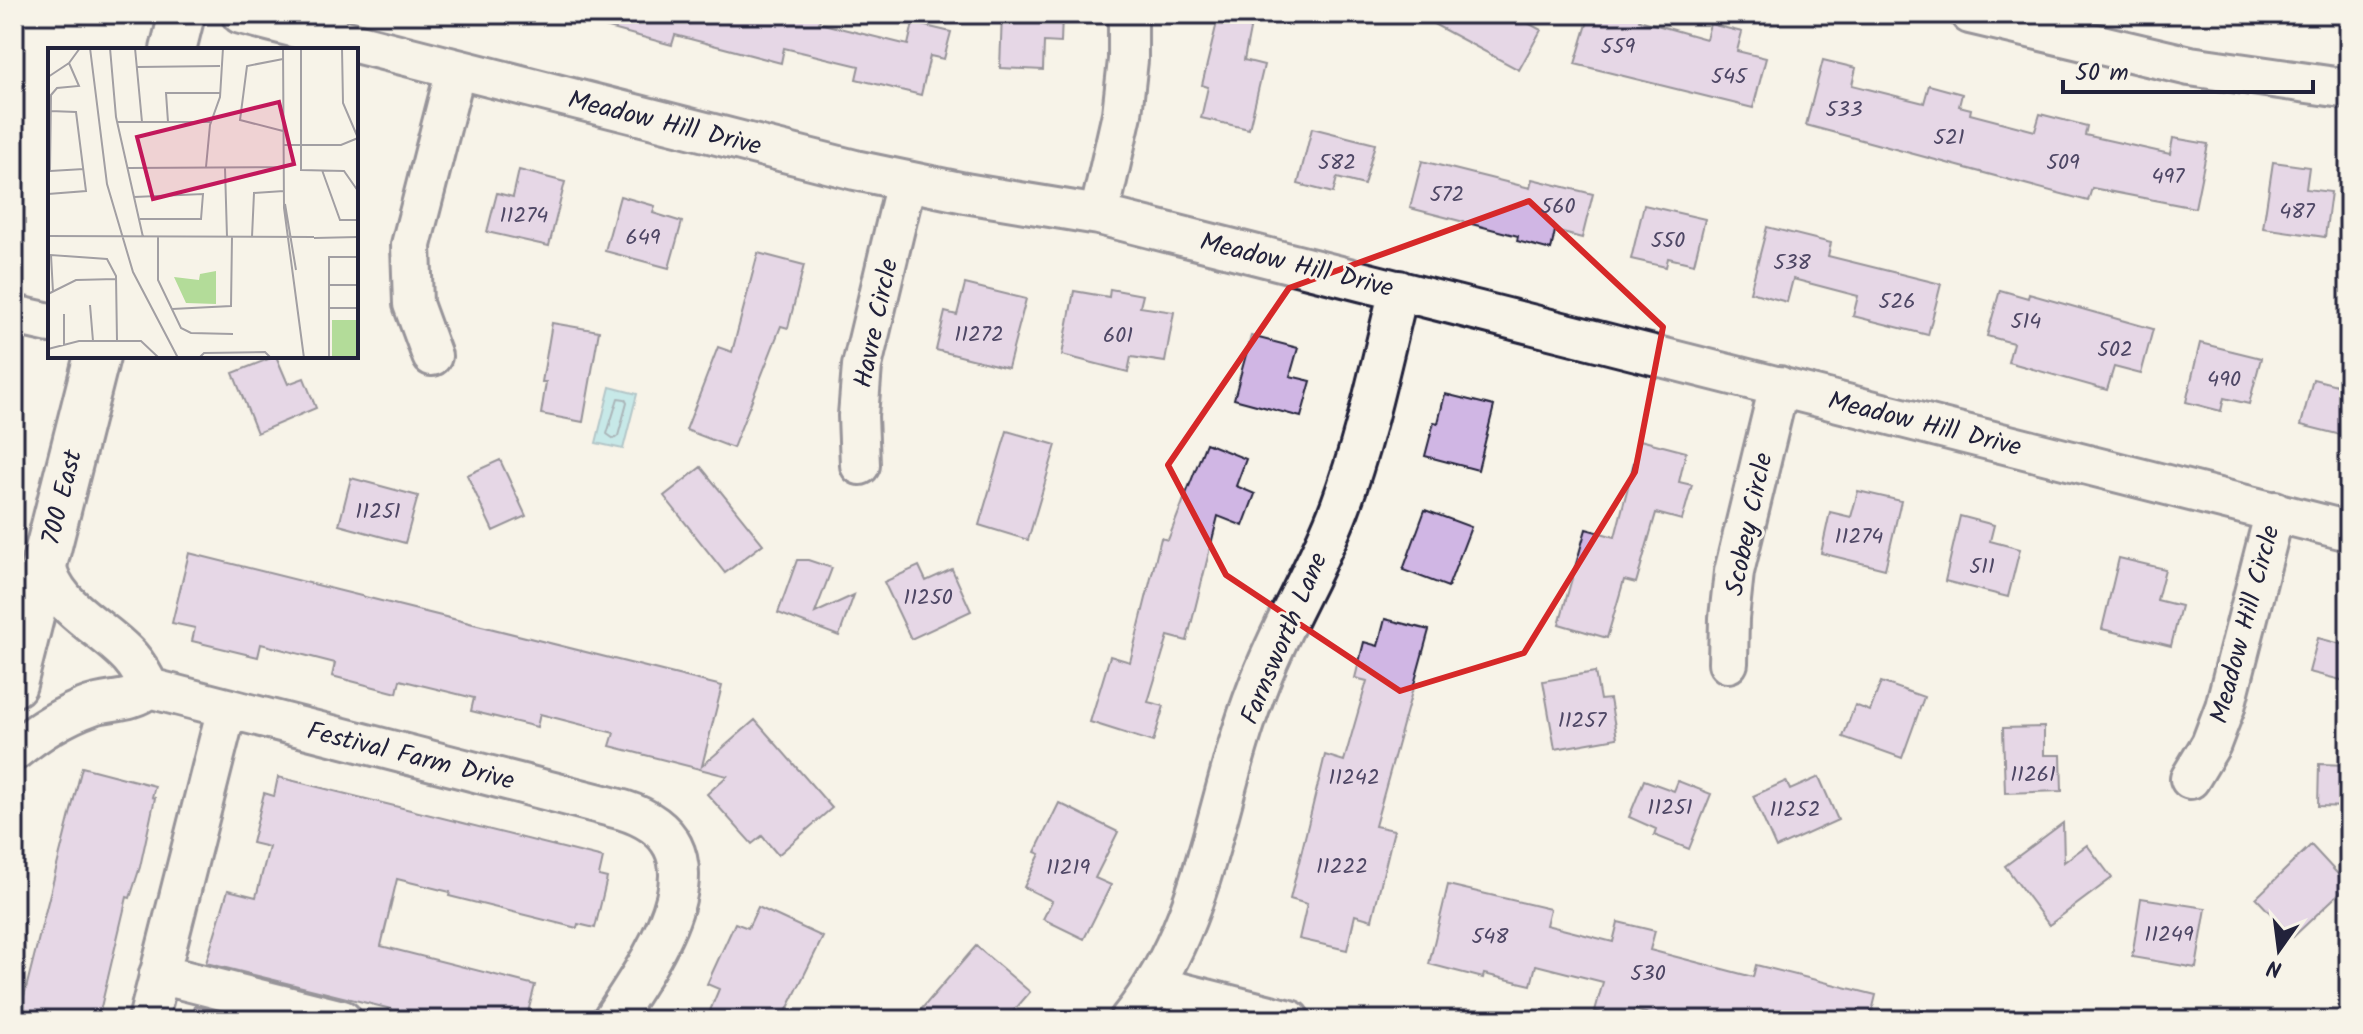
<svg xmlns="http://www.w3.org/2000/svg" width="2363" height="1034" font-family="Kalam,sans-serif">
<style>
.water{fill:#8ddde9;stroke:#6292a3;stroke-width:2}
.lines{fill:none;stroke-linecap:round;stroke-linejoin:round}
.shore{stroke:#4d6d81;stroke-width:2}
.building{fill:#d0b6e4;stroke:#22223b;stroke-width:2}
.minor-casing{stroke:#22223b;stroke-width:44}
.major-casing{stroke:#22223b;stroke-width:50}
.minor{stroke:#f7f3e8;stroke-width:38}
.major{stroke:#f7f3e8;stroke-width:44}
.marked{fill:none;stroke:#d62828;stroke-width:6;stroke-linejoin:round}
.labels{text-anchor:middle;stroke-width:6;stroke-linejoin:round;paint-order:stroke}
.number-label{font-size:22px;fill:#4e4765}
.street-label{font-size:26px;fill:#22223b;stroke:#f7f3e8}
.inset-road{fill:none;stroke:#a29fa3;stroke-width:2}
.view{fill:#c2185b;fill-opacity:0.15;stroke:#c2185b;stroke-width:4}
.inset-edge{fill:none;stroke:#22223b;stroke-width:4}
</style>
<rect width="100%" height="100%" fill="#f7f3e8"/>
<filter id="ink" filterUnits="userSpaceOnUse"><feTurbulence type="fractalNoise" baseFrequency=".0125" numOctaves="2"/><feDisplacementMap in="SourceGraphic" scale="16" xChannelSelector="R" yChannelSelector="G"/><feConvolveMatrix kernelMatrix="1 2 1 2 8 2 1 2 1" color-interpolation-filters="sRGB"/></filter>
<g filter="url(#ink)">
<path class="water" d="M610,387L637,394L623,449L596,443Z"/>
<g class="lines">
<path class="shore" d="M618,398L625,399L627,403L618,436L614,439L607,434Z"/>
</g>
<path class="building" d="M591,14H821L819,23L908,45L913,23L951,32L944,59L930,56L921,95L856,79L859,66L784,48L781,63L675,35L672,45L590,23Z
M1002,14H1062L1061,43L1044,42L1043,70L1000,68Z
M1219,14H1253L1244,60L1264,65L1249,129L1201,118L1208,87L1202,85Z
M1415,14H1511L1541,30L1519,70Z
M1590,14H1641L1639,20L1706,39L1710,24L1742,32L1737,51L1766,58L1753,108L1575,64Z
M1823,60L1856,68L1852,85L1924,103L1929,85L1962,94L1959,106L1971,109L1970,114L2035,131L2040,114L2087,126L2085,135L2170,154L2173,138L2208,144L2195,208L2092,188L2088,201L1806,125Z
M1312,128L1375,144L1364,185L1337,178L1333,193L1298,184Z
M1422,161L1530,188L1532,179L1593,194L1582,238L1555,231L1551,250L1517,241L1518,236L1410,208Z
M2273,162L2309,167L2306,189L2331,192L2325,237L2263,228Z
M519,170L565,182L549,246L487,232L497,193L513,197Z
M620,196L655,206L653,213L682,222L669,268L605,251Z
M1644,205L1705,219L1694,264L1668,258L1666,267L1631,259Z
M1767,227L1831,243L1828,256L1941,284L1928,335L1853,316L1858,296L1793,279L1787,302L1750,292Z
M758,253L804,265L788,328L781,326L733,448L686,430L718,347L732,352Z
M965,284L1026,299L1008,368L936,350L945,312L957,315Z
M1110,289L1143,295L1140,307L1174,312L1165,362L1131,357L1128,372L1062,355L1074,291L1109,297Z
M2000,290L2028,298L2029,294L2153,329L2141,374L2114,367L2107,390L2008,362L2013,343L1987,336Z
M552,323L599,331L583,422L541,414L546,382H542Z
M1251,336L1298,348L1290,376L1311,381L1301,417L1234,399Z
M2200,343L2261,358L2249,404L2224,398L2221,411L2186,402Z
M276,356L288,384L304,378L316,408L257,433L233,373Z
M2313,379L2349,388V437L2301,425Z
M1445,394L1494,406L1478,470L1425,456L1434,422L1438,423Z
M1007,431L1056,445L1028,540L979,525Z
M1640,440L1686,452L1679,482L1692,485L1682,520L1656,513L1636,583L1624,580L1607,638L1559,624L1586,529L1615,537Z
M1206,443L1246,459L1236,486L1255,494L1243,526L1218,516L1187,641L1168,636L1148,702L1164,706L1153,742L1090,722L1110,656L1130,662L1161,538L1168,540Z
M500,460L526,516L493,531L467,475Z
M701,467L763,544L725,573L664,496Z
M351,478L418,496L405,543L339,525Z
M1858,491L1901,501L1885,569L1821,553L1830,512L1851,517Z
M1425,510L1471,527L1448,587L1403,570Z
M1960,516L1994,525L1990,541L2020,549L2008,597L1945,581Z
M189,553L722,686L702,766L755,720L832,808L778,855L762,836L752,844L707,794L727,776L610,746L614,733L540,714L537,727L471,711L474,698L400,680L397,693L332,676L335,663L261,644L258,657L192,641L195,628L172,623Z
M2119,558L2165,569L2157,600L2181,606L2171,646L2102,629Z
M797,560H808L832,568L815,613L854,595L839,636L778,613Z
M919,566L926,581L952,569L971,611L911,639L884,582Z
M1385,619L1429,630L1375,826L1394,830L1372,920L1355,915L1347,950L1299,939L1307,904L1290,899L1325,755L1344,761L1367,681L1355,678L1364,642L1378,646Z
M2318,638L2349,646V682L2309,672Z
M1595,672L1600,700L1610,699L1617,738L1555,749L1543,681Z
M1881,682L1924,697L1902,758L1843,737L1855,705L1870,711Z
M2044,727V755H2061L2062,791L2005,793L2003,728Z
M2319,764L2349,765V807L2318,806Z
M82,767L155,786L152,797L155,798L140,867L130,898L127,897L98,1020H18Z
M278,777L603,858L599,876L607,878L595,928L578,924L577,928L449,896L450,892L397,879L381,946L535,985L526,1020H411L389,1014L391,1009L206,963L228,890L256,897L269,847L252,843L264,793L274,796Z
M1819,777L1838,820L1776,848L1753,796L1786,781L1790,790Z
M1644,780L1674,791L1678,781L1711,794L1689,849L1654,835L1656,829L1629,817Z
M1059,803L1118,832L1095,878L1111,885L1084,939L1043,919L1052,901L1024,887L1040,854L1035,852Z
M2063,823L2064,862L2087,845L2112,878L2049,925L2005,866Z
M2311,845L2348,885L2293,937L2256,898Z
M1448,885L1550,909L1546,925L1613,942L1618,922L1655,931L1650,950L1753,977L1756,965L1876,995L1870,1020H1673L1634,1010L1632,1020H1628L1595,1011L1603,982L1536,965L1531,985L1484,974L1483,978L1429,964Z
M2141,898L2206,908L2196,968L2132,957Z
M758,907L823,937L782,1020H723L709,1013L719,989L707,984L735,923L748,928Z
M976,946L1030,992L1006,1020H912Z
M195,1006L232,1015L231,1020H192Z"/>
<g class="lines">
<defs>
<path id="minor" d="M241,14L855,170L965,193L1099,215L2349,531
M1970,14L2190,66L2349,89
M1099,215L1122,114L1128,60V14
M14,315L50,323
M432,356L413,304L411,245L456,69
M860,465L858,416L862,366L906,182
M45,561C53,608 100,624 130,657C138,666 144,677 149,688L623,810C735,845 651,960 612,1020
M1728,663L1729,618L1734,572L1779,386
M14,751C36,733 62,716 90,706C111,699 130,703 149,688
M2190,779L2211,744L2225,707L2275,511
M159,974L342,1020
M1155,986L1290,1020
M148,1020L227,708
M1129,1020C1207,925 1214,800 1257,689C1280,626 1317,569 1340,507C1366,437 1381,362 1399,290"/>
<path id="major" d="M173,50L182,14
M14,684L97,356"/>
</defs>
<use href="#minor" class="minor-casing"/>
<use href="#major" class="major-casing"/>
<use href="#minor" class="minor"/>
<use href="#major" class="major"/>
</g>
</g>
<path d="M0 0H2363V1034H0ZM1529,201L1663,327L1635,472L1524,653L1400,691L1226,575L1168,465L1289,288Z" fill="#f7f3e8" fill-opacity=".55" fill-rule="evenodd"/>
<path class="marked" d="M1529,201L1663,327L1635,472L1524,653L1400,691L1226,575L1168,465L1289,288Z"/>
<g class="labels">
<g class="number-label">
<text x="1618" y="53">559</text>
<text x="1729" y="83">545</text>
<text x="1844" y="116">533</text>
<text x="1949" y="144">521</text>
<text x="1337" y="169">582</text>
<text x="2063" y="169">509</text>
<text x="2168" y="183">497</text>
<text x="1447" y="201">572</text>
<text x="1558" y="213">560</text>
<text x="2297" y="218">487</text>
<text x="524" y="222">11274</text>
<text x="643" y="244">649</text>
<text x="1668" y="247">550</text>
<text x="1792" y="269">538</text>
<text x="1897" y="308">526</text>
<text x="2026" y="328">514</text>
<text x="979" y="341">11272</text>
<text x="1118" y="342">601</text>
<text x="2115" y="356">502</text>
<text x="2224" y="386">490</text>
<text x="378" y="518">11251</text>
<text x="1859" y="543">11274</text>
<text x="1982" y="573">511</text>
<text x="928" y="604">11250</text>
<text x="1582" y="727">11257</text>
<text x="2033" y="781">11261</text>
<text x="1354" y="784">11242</text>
<text x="1670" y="814">11251</text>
<text x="1795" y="816">11252</text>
<text x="1342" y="873">11222</text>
<text x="1068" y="874">11219</text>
<text x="2169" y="941">11249</text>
<text x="1490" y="943">548</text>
<text x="1648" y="980">530</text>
</g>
<g class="street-label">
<text transform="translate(665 122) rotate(14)" y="9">Meadow Hill Drive</text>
<text transform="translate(1297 264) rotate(14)" y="9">Meadow Hill Drive</text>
<text transform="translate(875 323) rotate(-78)" y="9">Havre Circle</text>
<text transform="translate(1925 423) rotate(14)" y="9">Meadow Hill Drive</text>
<text transform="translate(61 497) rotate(-76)" y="9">700 East</text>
<text transform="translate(1748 524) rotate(-78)" y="9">Scobey Circle</text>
<text transform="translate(2244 624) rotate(-75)" y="9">Meadow Hill Circle</text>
<text transform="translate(1283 638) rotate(-67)" y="9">Farnsworth Lane</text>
<text transform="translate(411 755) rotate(14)" y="9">Festival Farm Drive</text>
</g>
</g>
<g transform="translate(48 48)">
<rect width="310" height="310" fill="#f7f3e8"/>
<path d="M168,223V256L138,255L126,229L151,232L152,226ZM284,272H310V309H284Z" fill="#b3dc99"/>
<path class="inset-road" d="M42,0L59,136L85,224L130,310M62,0L68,69L95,189M87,0L94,74M235,0L236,160L256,310M253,0V122L296,123L310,143M294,0L295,55L310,90M235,11L199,18L192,72L235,83M89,19L172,18M0,29L21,15L32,0M69,74H162M120,74L118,45H172M235,97H293L310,90M158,119L162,77L172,49L175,0M80,120L235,119M177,120L179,189M274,122L292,172H310M2,123L3,47L9,40L31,38L21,15M2,123L36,121M0,146L38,143L28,64L2,63M86,149L155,146L153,171H92M237,156L248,222M0,188L266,189M110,189V232L133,280L143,285L185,286M204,189L206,145L236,143M266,190L310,189M281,237H310M5,244L3,207L59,211L68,228L69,293M0,246L28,232L68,231M42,257L45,293M281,260H310M124,261L183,258L184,189M16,297V266M0,301L31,293H93L111,310M151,310L156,305L217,304L223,310M281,310V209H310"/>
<path class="view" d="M231,54L246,116L105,151L89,89Z"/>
<rect width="310" height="310" class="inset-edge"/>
</g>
<rect width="2363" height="1034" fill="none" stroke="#f7f3e8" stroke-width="48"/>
<rect x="24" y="24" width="2315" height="986" fill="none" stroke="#22223b" stroke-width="3" filter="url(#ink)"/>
<g transform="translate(2279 950) rotate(194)" stroke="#f7f3e8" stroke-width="6" paint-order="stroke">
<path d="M0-6L14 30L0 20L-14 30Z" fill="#22223b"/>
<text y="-12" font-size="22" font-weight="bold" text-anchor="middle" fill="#22223b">N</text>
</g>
<path d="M2063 80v12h250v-12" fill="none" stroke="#22223b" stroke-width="4"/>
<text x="2075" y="80" font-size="24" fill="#22223b" stroke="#f7f3e8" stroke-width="6" paint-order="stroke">50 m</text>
</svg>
